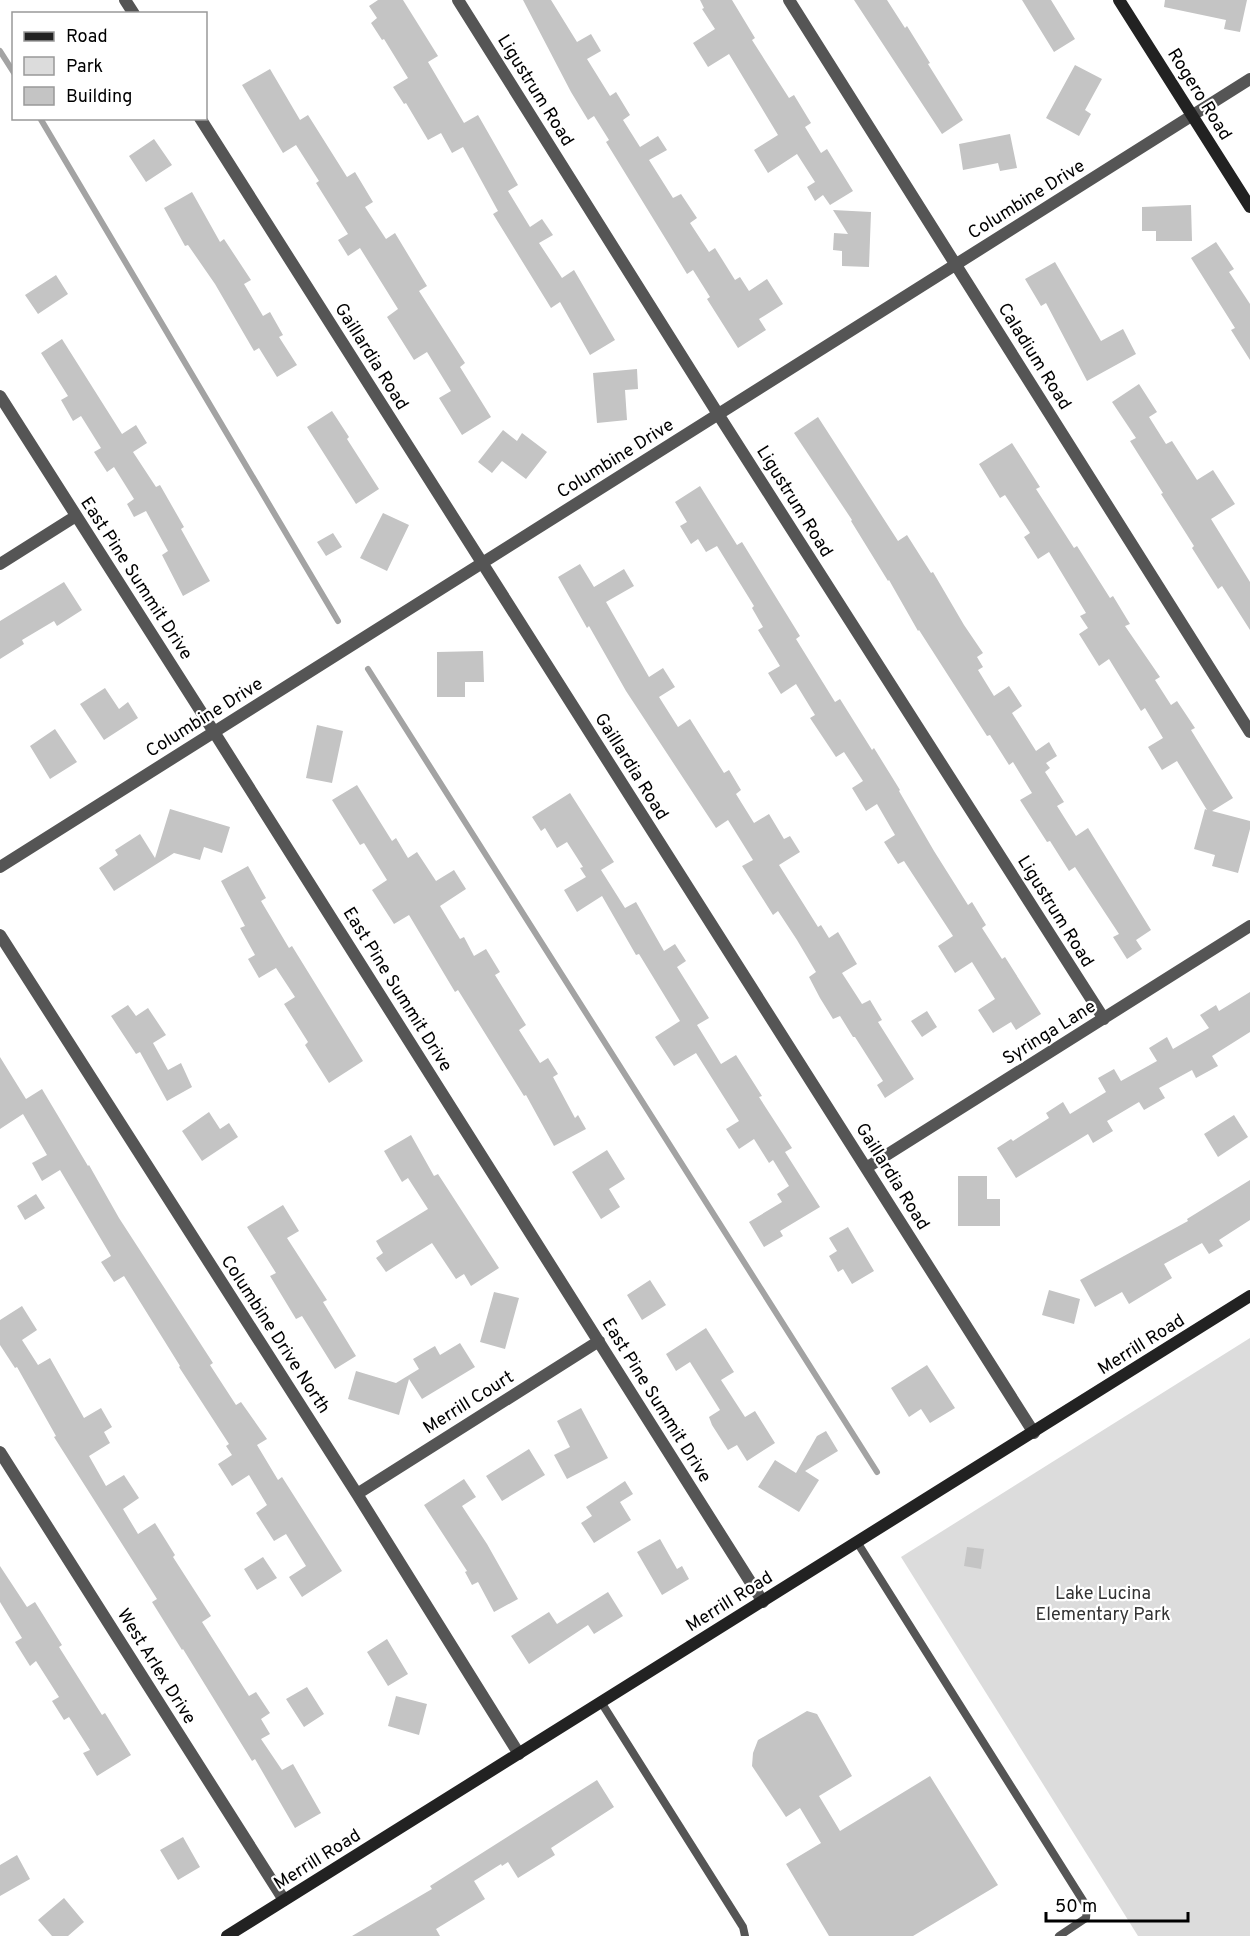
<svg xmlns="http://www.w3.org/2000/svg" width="1250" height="1936" font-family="Overpass,sans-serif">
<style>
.green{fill:#dcdcdc}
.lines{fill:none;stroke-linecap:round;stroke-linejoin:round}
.stream{stroke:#a3a3a3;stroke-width:6}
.building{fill:#c4c4c4}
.lane{stroke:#555;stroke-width:8}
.street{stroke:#555;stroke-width:12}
.secondary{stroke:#222;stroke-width:12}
.labels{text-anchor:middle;stroke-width:4.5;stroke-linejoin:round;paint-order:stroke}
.street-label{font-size:18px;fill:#000;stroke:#fff}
.park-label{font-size:18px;fill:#333;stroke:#fff}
</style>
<rect width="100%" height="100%" fill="#fff"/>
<path class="green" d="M1250,1338V1936H1138L901,1557Z"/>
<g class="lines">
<path class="stream" d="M0,51L14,73
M40,118L338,621
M368,669L877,1472"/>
</g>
<path class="building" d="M378,0H403L438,56L428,62L464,123L478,115L518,185L508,191L530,227L542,219L553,235L539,243L562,278L574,270L615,340L590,355L560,302L551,308L493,214L498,211L463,147L452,153L441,133L428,140L406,103L404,104L393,87L408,78L384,39L382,40L371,23L377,18L369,6Z
M523,0H551L577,42L591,34L601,51L587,59L610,96L616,92L630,115L623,120L640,147L658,136L667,150L649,160L673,198L681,194L697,218L690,223L709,252L715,248L735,280L740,277L749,291L767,279L783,304L759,319L766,330L738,348L707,299L710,297L693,270L687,274L670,246L606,142L609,140L594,116L588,120L571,92Z
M700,0H732L755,38L752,40L789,98L794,95L811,123L805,127L821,153L827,149L853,191L830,205L823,195L815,201L807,187L815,182L797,154L768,173L754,150L778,135L729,54L708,67L693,43L715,29L702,9L704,8Z
M854,0H887L905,28L907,26L930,63L928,64L963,120L942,134Z
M1022,0H1051L1075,39L1054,52Z
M1165,0H1247L1240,32L1224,29L1226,20L1164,7Z
M1075,65L1102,79L1085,110L1091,114L1079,136L1046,118Z
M270,69L300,120L308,115L347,177L355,172L373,202L365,207L386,239L395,233L427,286L419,291L465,363L460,367L491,417L462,435L439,398L451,391L427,352L414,360L387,317L398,309L360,248L348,256L338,240L348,234L316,183L319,181L296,145L283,153L242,85Z
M1010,134L1017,168L1000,171L998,163L963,170L959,144Z
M154,139L172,165L146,182L129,156Z
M192,192L220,242L224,239L251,280L244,284L263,316L270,312L283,335L279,337L297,365L277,377L259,348L254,351L215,284L188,245L185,246L164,208Z
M1191,205L1192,241H1156V231H1142V207Z
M833,210L871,212L869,267L842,266V251L833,250L834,233L848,234Z
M1216,242L1234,269L1229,272L1250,304V360L1231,330L1235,328L1191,258Z
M1055,262L1101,341L1123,329L1136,354L1087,381L1046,303L1041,306L1025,279Z
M56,275L68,294L38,314L25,295Z
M62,339L122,434L136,425L147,443L133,452L156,487L160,485L184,527L181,529L210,581L183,596L162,555L168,551L146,511L134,517L127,504L134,499L114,467L107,472L94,452L101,448L81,416L73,421L61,400L68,396L41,353Z
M637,369L638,389L625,390L627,420L597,423L593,373Z
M1139,384L1157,412L1149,417L1166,444L1172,441L1197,480L1213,470L1235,504L1211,519L1250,582V630L1222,586L1218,589L1192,548L1194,546L1161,494L1163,493L1130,441L1136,438L1112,402Z
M332,411L349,437L347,439L379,489L356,504L307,427Z
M818,417L898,541L907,535L931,573L933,572L964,625L983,653L977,657L983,667L978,670L994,696L1009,686L1022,706L1012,713L1036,751L1049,742L1057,756L1046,763L1050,768L1045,772L1064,802L1057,806L1076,836L1088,828L1151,930L1136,940L1142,949L1127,959L1113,937L1119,934L1088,887L1075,867L1069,871L1050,841L1047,842L1020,800L1032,793L1013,762L1009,765L990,735L987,736L919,630L918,631L889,580L888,581L851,521L852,520L794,433Z
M503,430L517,441L522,433L547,452L526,479L502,461L492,473L478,462Z
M1012,443L1040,487L1036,489L1074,548L1077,546L1110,598L1113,596L1130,624L1125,626L1160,677L1155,680L1171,705L1177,701L1195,728L1191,730L1233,798L1212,811L1250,821V829L1238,873L1212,866L1215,855L1194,849L1205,809L1207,810L1177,761L1162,770L1148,747L1163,738L1145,708L1141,711L1109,659L1099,666L1079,634L1088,628L1080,616L1086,613L1049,552L1038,559L1024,537L1030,533L1005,495L1000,498L979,464Z
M700,486L737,545L742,542L800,636L796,639L835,702L840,699L872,750L874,748L900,790L899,791L934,851L968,905L972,902L986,925L982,928L1002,959L1005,957L1041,1014L1016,1030L1011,1022L993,1033L978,1010L995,999L972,962L955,973L938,946L953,936L904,861L898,864L884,842L895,835L877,804L866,811L852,788L863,781L844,752L836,757L810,718L815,715L796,684L781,694L768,673L780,666L758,630L763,627L752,608L754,606L717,546L706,552L698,539L691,544L680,526L687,522L675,502Z
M383,513L409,525L387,571L360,558Z
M333,533L342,547L326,556L317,542Z
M580,564L594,587L624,569L634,586L606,602L649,677L663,668L675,687L659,697L678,727L690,719L724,773L729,770L741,790L736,794L754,823L769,814L784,839L790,836L800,852L779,865L818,927L821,925L829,938L838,932L857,964L842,973L862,1004L870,1000L882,1020L878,1022L914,1079L885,1098L877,1085L883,1081L855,1037H853L840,1016L833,1019L820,998L809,977L816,972L797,940L778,911L773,915L742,866L753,860L728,820L716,828L626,691L589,626L587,628L558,577Z
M64,582L82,610L57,626L54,621L22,640L24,644L0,659V621Z
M483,651L484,682H465V697H437V652Z
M105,688L119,709L128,702L138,718L104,740L80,704Z
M317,725L343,731L332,783L306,778Z
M55,729L77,762L50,779L30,746Z
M357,785L392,841L396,838L408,858L417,852L436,881L454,870L466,889L440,906L460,939L464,937L474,956L486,949L500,972L495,975L526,1025L519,1030L540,1063L548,1058L558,1074L553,1077L575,1118L578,1115L586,1129L554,1146L526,1095L524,1096L458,990L455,992L409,915L394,924L372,890L387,880L364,843L360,845L332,800Z
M570,793L614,862L601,870L625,908L636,902L664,951L675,944L686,961L677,967L709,1018L697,1025L721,1064L736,1055L762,1096L759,1097L792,1148L785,1152L820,1207L780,1231L783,1236L764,1247L749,1222L782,1202L777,1194L789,1186L773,1160L769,1163L754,1139L739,1149L726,1129L739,1121L696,1053L674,1066L655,1037L680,1021L639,954L636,955L602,896L577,912L564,890L586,877L580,868L583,867L567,842L557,848L545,828L541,831L532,817Z
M170,809L230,827L222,853L204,847L200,860L174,853L114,891L99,868L118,855L115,850L140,834L155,858Z
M248,866L266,898L261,901L289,948L292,946L363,1061L329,1083L305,1045L308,1042L284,1004L295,997L276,968L259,978L248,959L255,955L240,928L245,926L221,881Z
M1250,992V1032L1212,1056L1218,1066L1196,1078L1192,1070L1159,1088L1165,1098L1144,1110L1139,1102L1107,1121L1113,1131L1093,1143L1088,1134L1016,1178L997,1148L1011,1139L1013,1141L1049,1118L1046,1113L1063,1102L1070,1114L1106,1092L1098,1078L1114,1069L1121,1081L1157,1061L1149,1048L1167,1037L1173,1049L1209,1028L1200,1015L1216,1005L1219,1011Z
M128,1005L136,1016L148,1008L166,1035L153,1043L168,1070L181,1063L192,1087L167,1101L140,1052L136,1054L111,1016Z
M927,1011L937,1027L922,1037L911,1021Z
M0,1057L26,1099L42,1089L88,1166L89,1165L119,1218L213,1363L210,1365L236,1405L241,1402L267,1439L257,1445L278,1480L282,1477L342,1571L302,1597L289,1577L306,1566L286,1534L274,1541L256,1513L267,1505L249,1475L232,1486L218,1464L232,1455L226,1446L229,1444L179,1367L180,1366L124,1276L114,1282L101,1262L111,1256L60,1170L42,1181L32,1163L47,1155L23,1114L0,1129Z
M209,1112L220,1129L229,1123L238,1137L202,1161L182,1131Z
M1234,1115L1248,1137L1218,1157L1204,1134Z
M411,1135L434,1176L438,1174L499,1268L471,1286L464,1274L456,1279L432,1243L386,1272L376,1258L383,1253L376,1241L428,1209L408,1178L402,1182L384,1151Z
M607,1150L625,1179L609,1189L620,1207L601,1219L572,1172Z
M958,1176H987V1199H1000V1226H958Z
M1250,1180V1220L1219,1240L1223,1246L1209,1254L1202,1243L1164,1264L1172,1278L1129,1304L1122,1292L1095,1307L1080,1280L1188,1221L1187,1219Z
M36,1194L45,1208L25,1220L17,1206Z
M283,1205L299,1231L287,1238L327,1300L323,1302L356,1356L335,1369L302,1316L296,1319L270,1276L276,1273L247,1227Z
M848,1227L874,1271L852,1284L843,1269L838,1272L829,1256L837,1251L829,1238Z
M650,1280L666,1305L642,1320L627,1295Z
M1049,1290L1080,1299L1074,1324L1042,1315Z
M494,1292L519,1298L505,1349L480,1342Z
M22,1306L37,1330L22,1340L38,1365L50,1358L84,1418L101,1408L112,1427L104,1432L110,1443L89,1456L106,1486L124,1475L139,1498L123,1509L138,1534L155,1523L175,1555L173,1557L211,1616L202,1622L249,1696L256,1692L270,1713L261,1719L270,1734L261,1739L282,1770L293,1764L321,1813L295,1828L255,1759L252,1761L183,1649L182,1650L152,1602L157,1599L54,1437L56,1436L17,1367L15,1368L0,1345V1320Z
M706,1328L734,1372L721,1380L745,1417L755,1411L775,1443L747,1461L737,1445L728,1450L712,1425L709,1417L720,1410L690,1362L676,1371L666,1354Z
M460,1343L475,1367L422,1399L409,1379L399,1415L348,1399L356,1371L396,1383L419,1369L413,1359L435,1346L440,1355Z
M927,1365L955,1408L930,1423L921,1409L909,1417L891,1388Z
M581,1408L608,1458L567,1479L554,1455L570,1447L557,1421Z
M826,1431L838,1451L805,1471L819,1480L799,1512L758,1487L775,1460L796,1473L817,1436Z
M529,1449L545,1475L502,1501L486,1476Z
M464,1479L476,1497L462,1506L487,1544L518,1599L494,1612L478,1582L472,1585L465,1572L467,1571L424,1505Z
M625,1481L633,1494L620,1502L631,1520L594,1543L581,1523L592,1516L586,1507Z
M660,1539L677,1569L682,1566L689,1579L662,1595L637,1552Z
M967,1547L984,1549L981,1569L964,1566Z
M263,1557L277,1578L257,1590L244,1569Z
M0,1566L27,1607L35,1602L62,1645L59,1647L102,1715L105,1713L131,1755L97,1776L83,1753L90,1750L69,1717L64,1720L52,1701L59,1697L36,1661L30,1666L15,1642L22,1638L0,1602Z
M608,1592L623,1616L594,1634L588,1625L529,1664L511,1636L549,1612L557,1624Z
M387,1639L408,1674L388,1686L367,1652Z
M307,1687L324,1714L304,1727L286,1699Z
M396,1696L427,1704L419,1735L388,1726Z
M807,1711L817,1714L852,1776L819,1796L840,1831L930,1776L998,1885L913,1936H829L786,1864L821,1843L800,1808L786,1817L752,1766L753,1753L758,1740Z
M597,1780L614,1807L551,1848L555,1855L518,1878L508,1862L502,1866L501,1864L474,1881L485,1899L436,1929L440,1936H352L432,1889L430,1886Z
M183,1837L200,1867L178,1880L160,1850Z
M17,1855L30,1879L0,1896V1865Z
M64,1898L84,1922L68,1936H52L38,1920Z"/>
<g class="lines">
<path class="lane" d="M857,1542L1087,1907L1086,1918L1059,1936
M601,1702L743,1927L745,1936"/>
<path class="street" d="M125,0L134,14
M458,0L718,414L1104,1019
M789,0L1250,732
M200,118L1034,1433
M0,396L214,732L763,1602
M0,564L76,516
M0,867L1250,79
M0,935L357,1494L519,1754
M866,1168L1250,926
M0,1452L284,1900
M357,1494L599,1341"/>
<path class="secondary" d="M1119,0L1250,207
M227,1936L1250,1296"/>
</g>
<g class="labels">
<g class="street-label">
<text transform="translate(536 90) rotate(58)" y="6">Ligustrum Road</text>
<text transform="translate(1200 94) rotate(58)" y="6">Rogero Road</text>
<text transform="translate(1026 199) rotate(-32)" y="6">Columbine Drive</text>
<text transform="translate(372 356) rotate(58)" y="6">Gaillardia Road</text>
<text transform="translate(1035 356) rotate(58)" y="6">Caladium Road</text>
<text transform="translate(615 458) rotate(-32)" y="6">Columbine Drive</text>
<text transform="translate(795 501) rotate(58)" y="6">Ligustrum Road</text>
<text transform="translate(137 578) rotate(57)" y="6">East Pine Summit Drive</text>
<text transform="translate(204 717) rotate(-32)" y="6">Columbine Drive</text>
<text transform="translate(632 766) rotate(58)" y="6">Gaillardia Road</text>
<text transform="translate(1056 911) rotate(58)" y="6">Ligustrum Road</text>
<text transform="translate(398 989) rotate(58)" y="6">East Pine Summit Drive</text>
<text transform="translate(1049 1032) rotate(-32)" y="6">Syringa Lane</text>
<text transform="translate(893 1176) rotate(58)" y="6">Gaillardia Road</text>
<text transform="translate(276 1334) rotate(57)" y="6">Columbine Drive North</text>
<text transform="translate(1141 1344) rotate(-32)" y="6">Merrill Road</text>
<text transform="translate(657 1400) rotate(58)" y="6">East Pine Summit Drive</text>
<text transform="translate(468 1402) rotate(-32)" y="6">Merrill Court</text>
<text transform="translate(729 1601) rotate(-32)" y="6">Merrill Road</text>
<text transform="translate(157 1666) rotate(58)" y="6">West Arlex Drive</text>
<text transform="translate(317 1859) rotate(-32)" y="6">Merrill Road</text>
</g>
<g class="park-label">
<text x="1103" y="1599">Lake Lucina<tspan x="1103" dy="21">Elementary Park</tspan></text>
</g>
</g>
<rect x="12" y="12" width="195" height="108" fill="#ffffff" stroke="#999999" stroke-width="1.5"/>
<rect x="24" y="32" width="30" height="9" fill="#222222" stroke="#999999" stroke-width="1.5"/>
<text x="66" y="42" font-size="18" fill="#000000">Road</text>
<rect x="24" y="57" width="30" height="18" fill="#dcdcdc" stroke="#999999" stroke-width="1.5"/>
<text x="66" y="72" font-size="18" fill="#000000">Park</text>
<rect x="24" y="87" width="30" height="18" fill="#c4c4c4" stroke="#999999" stroke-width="1.5"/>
<text x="66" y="102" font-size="18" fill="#000000">Building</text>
<path d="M1046 1912v9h142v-9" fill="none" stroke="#000000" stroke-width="3"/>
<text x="1055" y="1912" font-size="18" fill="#000000" stroke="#ffffff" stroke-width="4.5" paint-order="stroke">50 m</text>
</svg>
